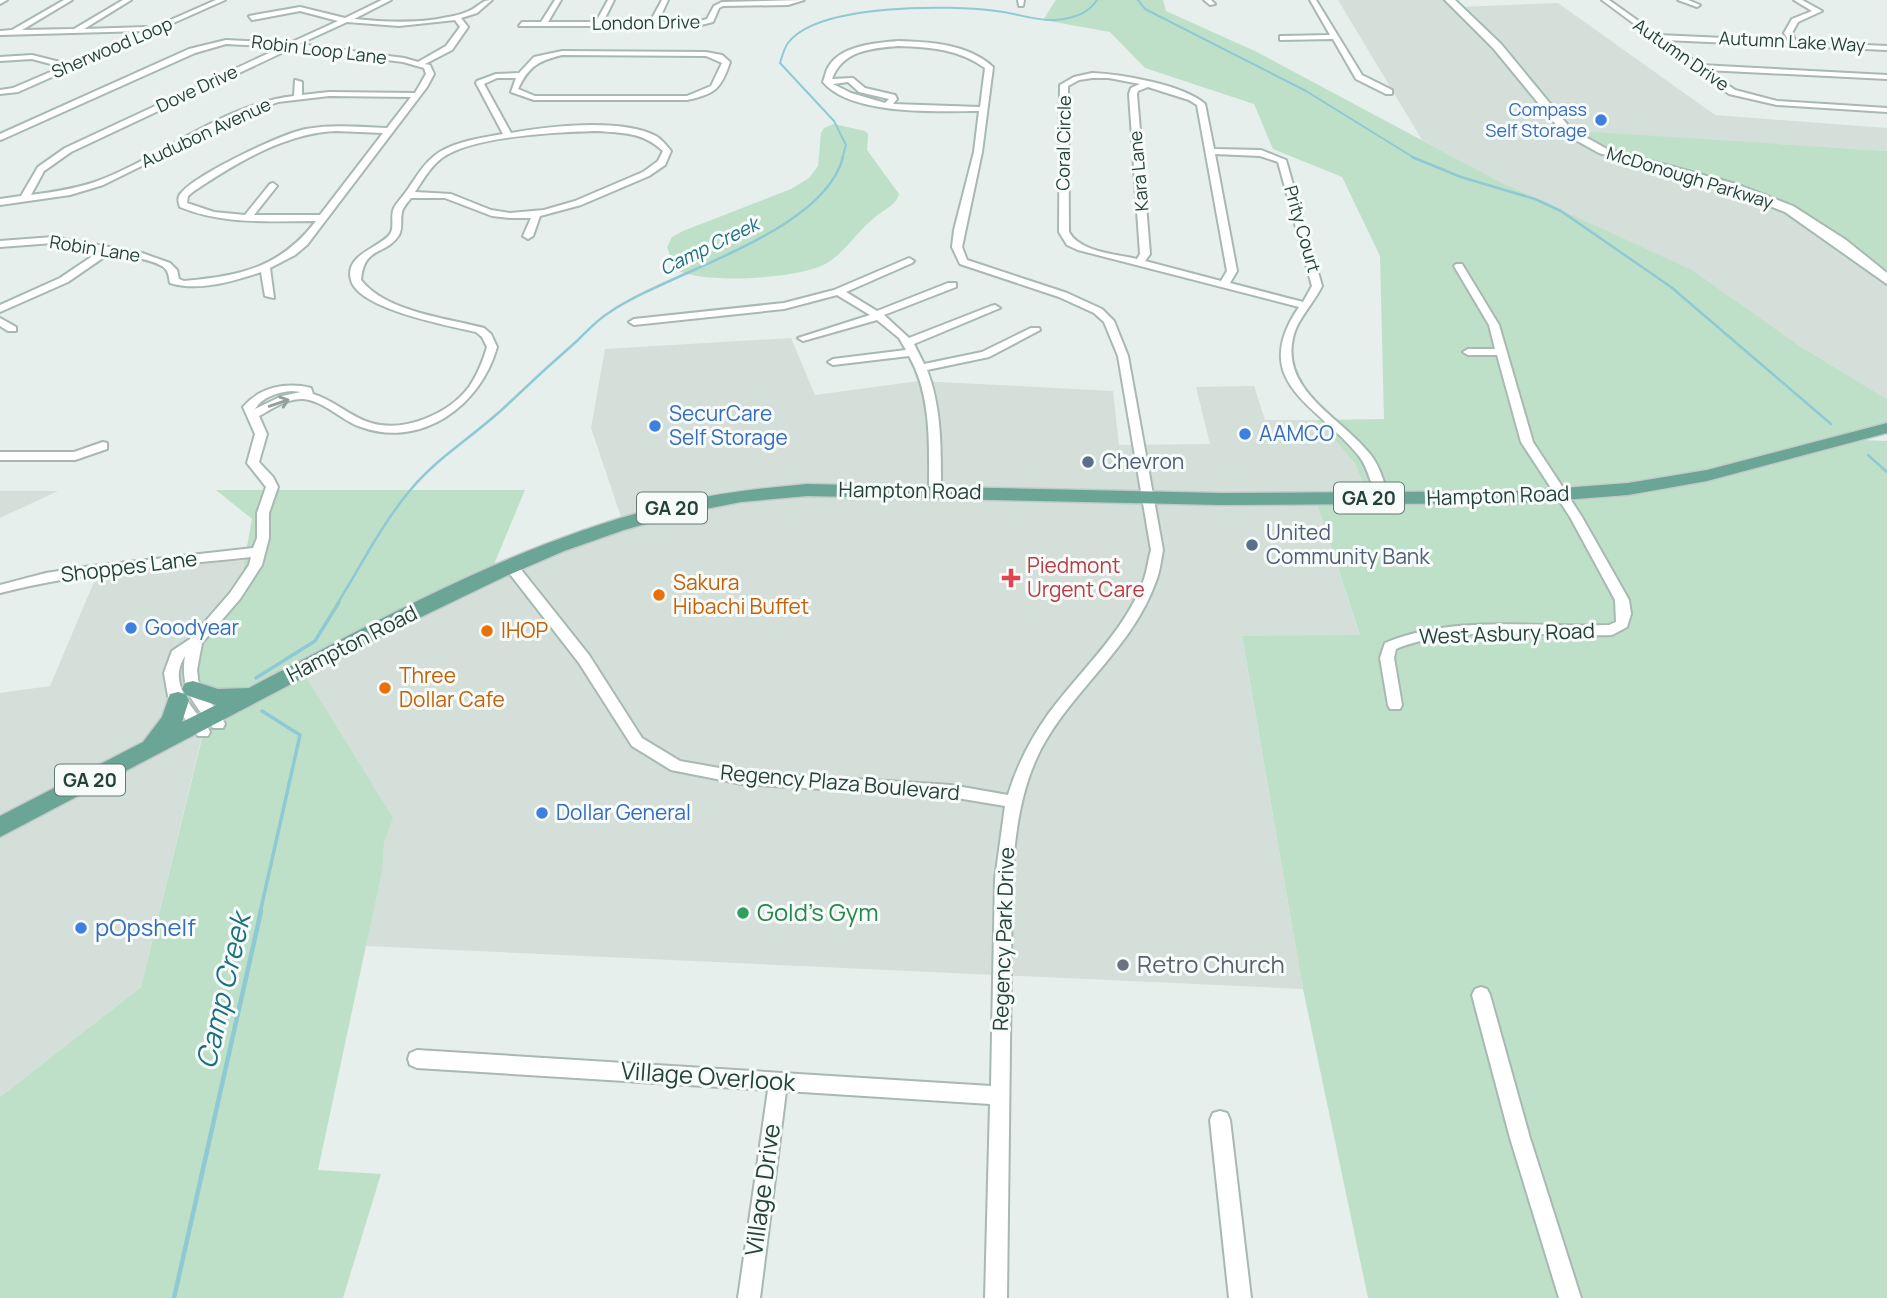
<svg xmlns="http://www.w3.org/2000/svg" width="1887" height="1298" font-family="Manrope,sans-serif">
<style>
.built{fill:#d4dfda}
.green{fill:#bfe0c8}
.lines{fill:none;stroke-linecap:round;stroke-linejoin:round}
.stream-far3{stroke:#8ec9d4;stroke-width:2}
.stream-far2{stroke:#8ec9d4;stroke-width:2.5}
.stream-far1{stroke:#8ec9d4;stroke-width:3.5}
.stream{stroke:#8ec9d4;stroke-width:4.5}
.street-casing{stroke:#a8b8b2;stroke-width:4}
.secondary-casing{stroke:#a4bbb3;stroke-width:4}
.primary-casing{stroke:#c2cac8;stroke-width:3}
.street{fill:#fff;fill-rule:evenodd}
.secondary{fill:#fff;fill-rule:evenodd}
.primary{fill:#6aa596;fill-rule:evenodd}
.oneway{stroke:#92a09c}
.shop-dot{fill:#3f7fe0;stroke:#f7fbf9;stroke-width:2.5}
.service-dot{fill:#5c6f8a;stroke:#f7fbf9;stroke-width:2.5}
.health-dot{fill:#e0444e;stroke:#f7fbf9;stroke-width:2.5}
.food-dot{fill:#e8710a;stroke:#f7fbf9;stroke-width:2.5}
.leisure-dot{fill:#2e9e5b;stroke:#f7fbf9;stroke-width:2.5}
.worship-dot{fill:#6b7280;stroke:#f7fbf9;stroke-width:2.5}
.labels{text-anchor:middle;stroke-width:6;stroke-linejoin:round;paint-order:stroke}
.far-street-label{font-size:18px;fill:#24423a;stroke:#f7fbf9}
.far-shop-label{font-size:18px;fill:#366cbe;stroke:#f7fbf9;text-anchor:end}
.far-water-label{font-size:19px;font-style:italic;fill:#1c6f80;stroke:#f7fbf9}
.shield{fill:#f7fbf9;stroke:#637a73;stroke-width:2}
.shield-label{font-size:19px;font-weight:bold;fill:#24423a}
.shop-label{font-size:21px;fill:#366cbe;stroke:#f7fbf9;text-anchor:start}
.service-label{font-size:21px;fill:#4e5e75;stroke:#f7fbf9;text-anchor:start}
.street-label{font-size:21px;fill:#24423a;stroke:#f7fbf9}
.health-label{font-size:21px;fill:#be3a42;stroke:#f7fbf9;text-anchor:start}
.food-label{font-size:21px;fill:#c56008;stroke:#f7fbf9;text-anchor:start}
.near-leisure-label{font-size:24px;fill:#27864d;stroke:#f7fbf9;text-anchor:start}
.near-shop-label{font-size:24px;fill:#366cbe;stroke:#f7fbf9;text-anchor:start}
.near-worship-label{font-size:24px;fill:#5b616d;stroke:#f7fbf9;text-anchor:start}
.near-street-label{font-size:24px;fill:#24423a;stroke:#f7fbf9}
.near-water-label{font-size:28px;font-style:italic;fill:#1c6f80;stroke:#f7fbf9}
</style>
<rect width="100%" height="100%" fill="#e6efeb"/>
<path class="built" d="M1338,0H1451L1459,7L1558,3L1715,115L1887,128V151L1579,132L1755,194L1887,286V399L1798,345L1422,140Z
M791,338L815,395L919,381L1113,391L1119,445L1210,444L1196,387L1254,386L1265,420H1318L1355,464L1370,503L1317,504L1360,636L1242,637L1303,989L344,945L306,676L487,581L623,523L591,428L605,349Z
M0,491H58L0,518Z
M246,555L141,987L0,1097V693L50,686L99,570Z"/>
<path class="green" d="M1056,0H1163L1166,11L1257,52L1500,182L1692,270L1798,345L1887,399V428L1860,440L1887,441V1298H1368L1303,989L1242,636L1360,635L1317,504L1370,502L1355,464L1318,420L1384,419L1380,256L1342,177L1273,149L1254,104L1145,68L1110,32L1043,20Z
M834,124L865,131L868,134L867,150L899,194C897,205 881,211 873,219C856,233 846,251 827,263C802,279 699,285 675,269L667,247L672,237L683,231L791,189L809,178L818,166L821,133L824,128Z
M1578,131L1887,151V286L1755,194L1593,151Z
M216,490H525L487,581L306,677L393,818L384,842L382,871L318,1170L381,1174L343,1298H0V1097L141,987L204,730L167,667L240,585L252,519Z"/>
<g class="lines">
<path class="stream-far3" d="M1138,0L1145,9L1306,91L1416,159
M842,159L846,145L834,121L780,63C782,57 784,48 788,43C818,3 951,5 996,11C1016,13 1035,21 1055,20C1071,19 1088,14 1097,0"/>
<path class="stream-far2" d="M1412,157L1461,177L1535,199L1561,211L1671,287L1831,424
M1868,455L1887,472
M337,604C361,566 382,523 412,488C440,455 477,434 508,404C531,382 554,361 578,340C588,330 598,319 610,312C670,271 824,233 843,157"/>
<path class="stream-far1" d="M256,678L315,641L339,602
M260,913L300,735L262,711"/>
<path class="stream" d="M174,1298L261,911"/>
<defs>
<path id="street" d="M0,0H7L0,4Z
M64,0H72L22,30L74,29L123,0H131L84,29L146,27L150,29L216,0H225L18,92L0,94V90L13,88L62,67L32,59L0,61V57L32,55L68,64L144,31L0,35V31L12,30Z
M382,0H391L354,19C384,22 418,24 448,17C455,16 466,13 473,9C481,4 483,0 492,0L477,13L461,18L468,27L452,50L425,64L430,65L434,74L427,87L307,245L295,255L270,268L274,298L265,296L261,272C234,281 198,292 170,283C169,279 169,275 167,271C162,260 122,255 110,253L68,282L0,312V305L60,278L100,251L53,243L0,247V241L53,237L142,253L170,263L177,270L179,279L184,281C240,276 280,268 316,221C270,221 223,225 180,207C178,201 177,197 182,192C199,173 281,134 306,129C333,124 360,127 387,128L411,97L329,96L278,102L245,115L103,185L70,195L0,205V199L21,196L38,167L65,148L282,47L226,44L195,53L3,139L0,140V134L189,49L226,40L290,43L338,21L300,11L252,20L249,16L300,7L345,18ZM455,20L460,27L446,46L418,62L404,58L299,44L347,22L399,26ZM292,48L403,62L424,68L426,74L415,93L329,92L302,95V82L295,80L294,96C223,104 161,158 95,182C74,189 53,192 31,195L44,171L71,152ZM336,131L383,133L320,215H254L277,186L273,183L270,184L245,215L214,212L187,203L188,196L194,191C236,163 285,133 336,131Z
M555,0H561L548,22H596L608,0H614L603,22H650L662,0H668L658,22H697L707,19L714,6L722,2L804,0L788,5L723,6L719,8L713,22L697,26H519L522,22H541Z
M1018,0H1024L1023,6H1019Z
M1204,0H1211L1215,4L1210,5Z
M1310,0H1316L1362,75L1392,90V94H1386L1356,79L1333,39L1280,40V36H1283L1330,35Z
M1602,0H1609L1658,35L1789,41L1784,33L1792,19L1812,11L1794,0H1802L1822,11L1798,22L1792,33L1796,42L1887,46V50L1665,40L1700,65L1887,75V79L1706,70L1735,90L1777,101L1887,108V112L1777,105L1729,94Z
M1678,0H1688L1700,5L1697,7Z
M898,41C931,42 968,44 993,67L982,152L962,247L967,260L1067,293L1102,309L1114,321L1128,356L1163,550C1161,560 1160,572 1156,581C1133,647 1073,689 1041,749C1020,790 1015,834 1012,879L1007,1298H985L990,1104L786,1091L760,1298H738L768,1090L417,1068L410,1065L408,1059L410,1053L417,1050L991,1086L995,879L1005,806L951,797L742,784L671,770L632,746L579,663L503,565L505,562H515L589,655L642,738L680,761L742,772L951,785L1008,795C1017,765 1031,738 1049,713C1081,670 1124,632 1143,582C1147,572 1148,560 1151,550L1118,356L1104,322L1094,313L1059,297L960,264L952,247L954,230L974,152L979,111C938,111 852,116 823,82C825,77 826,70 829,66C842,45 877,43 898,41ZM898,46C930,47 959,49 985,68L980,107L893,104L897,99L895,95L865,88L853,78L832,79C842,51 871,48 898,46ZM848,82L859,92L889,99L885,103L851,93L833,84Z
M562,51L706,52L722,55L730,62C721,89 715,94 687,100H534L511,92L516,78H497L484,84L511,133C549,126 621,118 656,136C661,139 667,146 671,151L665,165L649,176L581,205L540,216L533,236L528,239L523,236L531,218H510L492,216L445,198H411C408,202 403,207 402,212C400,220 403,227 399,235C386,256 364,245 361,280C386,312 446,318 484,328L491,334L497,347C481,405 422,449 361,427C342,421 325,401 303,399C287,398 272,409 259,416L267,434L259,462L273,477L278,487L269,513V538L262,565L240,599L202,643L197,670L199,686L223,720L225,724L223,728H213C193,702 180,690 185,656C167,683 192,707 208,728L210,732L208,736H198L168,696L164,673L172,651L190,639L230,593L249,565L251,557C167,566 82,572 0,593V585L46,573L84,567L253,548L257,538V513L266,487L247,463L255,434L243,407C260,387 286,382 311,388L313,394C334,400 350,417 371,423C404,433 449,414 469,387C477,375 483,361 487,347L482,337L476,332C450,326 358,309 351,280C344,254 380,248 390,234C395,227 390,216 394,208C398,201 405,194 410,186C417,176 423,165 433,157C450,142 481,138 503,134L476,83L477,81L496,74L519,73L534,57ZM562,55L706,56L722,63L711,86L687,96H535L518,89C529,66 538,61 562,55ZM597,131C623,133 643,132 663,151L658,161L643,172L575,201L544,210L510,213L491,210L451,194L415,192C423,180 430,167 442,158C472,136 559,132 597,131ZM292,391L301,392L282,396L255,409C262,397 278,392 292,391Z
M1092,73C1121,74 1184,85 1205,104L1214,149L1261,150L1286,160L1322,286C1314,303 1297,319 1293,338C1281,391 1342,418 1370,454C1380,466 1384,483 1389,498L1387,501H1379C1371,487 1369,469 1359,456C1319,405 1247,383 1299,307L1078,250L1067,245L1059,232L1060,85L1074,77ZM1092,78H1109L1140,84L1131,88L1129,94L1140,254L1137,259C1115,254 1080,252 1069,232L1068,86L1079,80ZM1148,87L1189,100L1197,105L1227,271L1221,281L1145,261L1150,254L1137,94L1138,91ZM1215,154L1260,156L1278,162L1312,286L1303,302L1230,283L1237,271Z
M909,258L914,261L912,263L846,292L877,311L948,283H956V287L884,315L909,338L991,306L995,305L1000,308L914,344L924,364L982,352L1031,328H1039L1040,330L989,357L927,370C942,408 941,451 941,491L935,495L929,491C929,446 932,396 909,356L833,365L828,362L833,359L906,350L899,338L877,320L803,341L798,338L870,315L837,295L784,309L634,325L629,322L634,319L784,303L834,290Z
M1456,264H1462L1499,325L1533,442L1582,517L1629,600L1631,614L1627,627L1612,635C1547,637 1456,624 1396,649L1394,658L1402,705L1400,709H1390L1388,705L1380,658L1385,643C1454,614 1536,628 1609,625L1616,622L1615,600L1570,517L1521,442L1497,355H1468L1463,352L1468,349H1495L1489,325L1454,266Z
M0,318L16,327V331H8L0,326Z
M103,442L107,443V449L75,460H0V452H74Z
M1481,987L1487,989L1490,995L1530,1138L1581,1298H1559L1510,1138L1472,995L1475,989Z
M1220,1111L1227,1113L1230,1120L1251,1298H1229L1210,1120L1213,1113Z"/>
<path id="secondary" d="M1445,0H1455L1501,44L1571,129L1607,149L1736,184L1793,206L1846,240L1887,273V284L1785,212L1728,190L1599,153L1563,133L1493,48Z"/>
<path id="primary" d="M1887,423V433L1707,481L1628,495L1523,503L1221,505L807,496L741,502L680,514L624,530L564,551L506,576L390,632L0,837V816L143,742L162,717L170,694L178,692L185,694L182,689L185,683L193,681L218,689L249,688C386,616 524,539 676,503C719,493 763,488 807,484L1221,493L1523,491L1628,483L1707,470ZM186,695L216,705L182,722L189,700Z"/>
</defs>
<use href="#street" class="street-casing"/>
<use href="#secondary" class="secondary-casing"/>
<use href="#primary" class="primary-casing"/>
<use href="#street" class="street"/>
<use href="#secondary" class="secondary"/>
<use href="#primary" class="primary"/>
</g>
<defs><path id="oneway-shaft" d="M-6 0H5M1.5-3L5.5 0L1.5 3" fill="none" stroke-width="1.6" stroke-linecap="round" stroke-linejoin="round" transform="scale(1.75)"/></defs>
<use class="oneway" href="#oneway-shaft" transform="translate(279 403) rotate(-19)"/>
<g class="shop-dot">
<circle cx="1601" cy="120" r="7"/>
<circle cx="655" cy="426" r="7"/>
<circle cx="1245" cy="434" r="7"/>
<circle cx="131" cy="628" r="7"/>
<circle cx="542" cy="813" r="7"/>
<circle cx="81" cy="928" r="7"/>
</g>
<g class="service-dot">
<circle cx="1088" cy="462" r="7"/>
<circle cx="1252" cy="545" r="7"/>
</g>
<path class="health-dot" d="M1007.5 567.5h7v7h7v7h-7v7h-7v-7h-7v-7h7z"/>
<g class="food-dot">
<circle cx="659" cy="595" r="7"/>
<circle cx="487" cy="631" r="7"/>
<circle cx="385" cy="688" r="7"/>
</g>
<circle class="leisure-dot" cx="743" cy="913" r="7"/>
<circle class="worship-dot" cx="1123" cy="965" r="7"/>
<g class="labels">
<g class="far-street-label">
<text transform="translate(646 23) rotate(-1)" y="6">London Drive</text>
<text transform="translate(1792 42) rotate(3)" y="6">Autumn Lake Way</text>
<text transform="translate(112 48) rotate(-23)" y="6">Sherwood Loop</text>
<text transform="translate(319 50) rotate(7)" y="6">Robin Loop Lane</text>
<text transform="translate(1681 55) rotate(35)" y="6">Autumn Drive</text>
<text transform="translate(197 89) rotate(-25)" y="6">Dove Drive</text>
<text transform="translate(206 133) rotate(-25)" y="6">Audubon Avenue</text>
<text transform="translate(1064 143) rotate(-89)" y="6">Coral Circle</text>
<text transform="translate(1139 171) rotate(-95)" y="6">Kara Lane</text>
<text transform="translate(1690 178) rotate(17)" y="6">McDonough Parkway</text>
<text transform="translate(1302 229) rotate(74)" y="6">Prity Court</text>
<text transform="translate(95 249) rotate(9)" y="6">Robin Lane</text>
</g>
<g class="far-shop-label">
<text x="1587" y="116">Compass<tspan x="1587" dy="21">Self Storage</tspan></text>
</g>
<g class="far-water-label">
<text transform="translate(709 246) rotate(-26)" y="7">Camp Creek</text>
</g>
<g class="shield">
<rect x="1334" y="482.5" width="70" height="31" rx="5"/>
<rect x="637" y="492.5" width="70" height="31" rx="5"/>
<rect x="55" y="764.5" width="70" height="31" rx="5"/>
</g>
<g class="shield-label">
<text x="1369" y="505">GA 20</text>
<text x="672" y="515">GA 20</text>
<text x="90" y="787">GA 20</text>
</g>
<g class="shop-label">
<text x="669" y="421">SecurCare<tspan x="669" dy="24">Self Storage</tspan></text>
<text x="1259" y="441">AAMCO</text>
<text x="145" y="635">Goodyear</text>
<text x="556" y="820">Dollar General</text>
</g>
<g class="service-label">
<text x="1102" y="469">Chevron</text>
<text x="1266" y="540">United<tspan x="1266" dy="24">Community Bank</tspan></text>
</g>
<g class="street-label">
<text transform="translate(910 491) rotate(1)" y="7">Hampton Road</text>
<text transform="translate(1498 496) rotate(-2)" y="7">Hampton Road</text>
<text transform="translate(129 567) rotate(-7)" y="7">Shoppes Lane</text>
<text transform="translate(1507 634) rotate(-2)" y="7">West Asbury Road</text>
<text transform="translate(352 644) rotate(-27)" y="7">Hampton Road</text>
<text transform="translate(840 783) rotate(5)" y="7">Regency Plaza Boulevard</text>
<text transform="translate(1004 939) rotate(-88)" y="7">Regency Park Drive</text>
</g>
<g class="health-label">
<text x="1027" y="573">Piedmont<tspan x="1027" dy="24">Urgent Care</tspan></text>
</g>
<g class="food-label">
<text x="673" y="590">Sakura<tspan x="673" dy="24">Hibachi Buffet</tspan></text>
<text x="501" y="638">IHOP</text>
<text x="399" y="683">Three<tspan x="399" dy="24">Dollar Cafe</tspan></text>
</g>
<g class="near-leisure-label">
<text x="757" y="921">Gold's Gym</text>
</g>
<g class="near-shop-label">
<text x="95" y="936">pOpshelf</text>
</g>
<g class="near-worship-label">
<text x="1137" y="973">Retro Church</text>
</g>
<g class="near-street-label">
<text transform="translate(708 1077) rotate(4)" y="8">Village Overlook</text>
<text transform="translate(763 1190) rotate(-82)" y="8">Village Drive</text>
</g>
<g class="near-water-label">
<text transform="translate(223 991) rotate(-77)" y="10">Camp Creek</text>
</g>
</g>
</svg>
